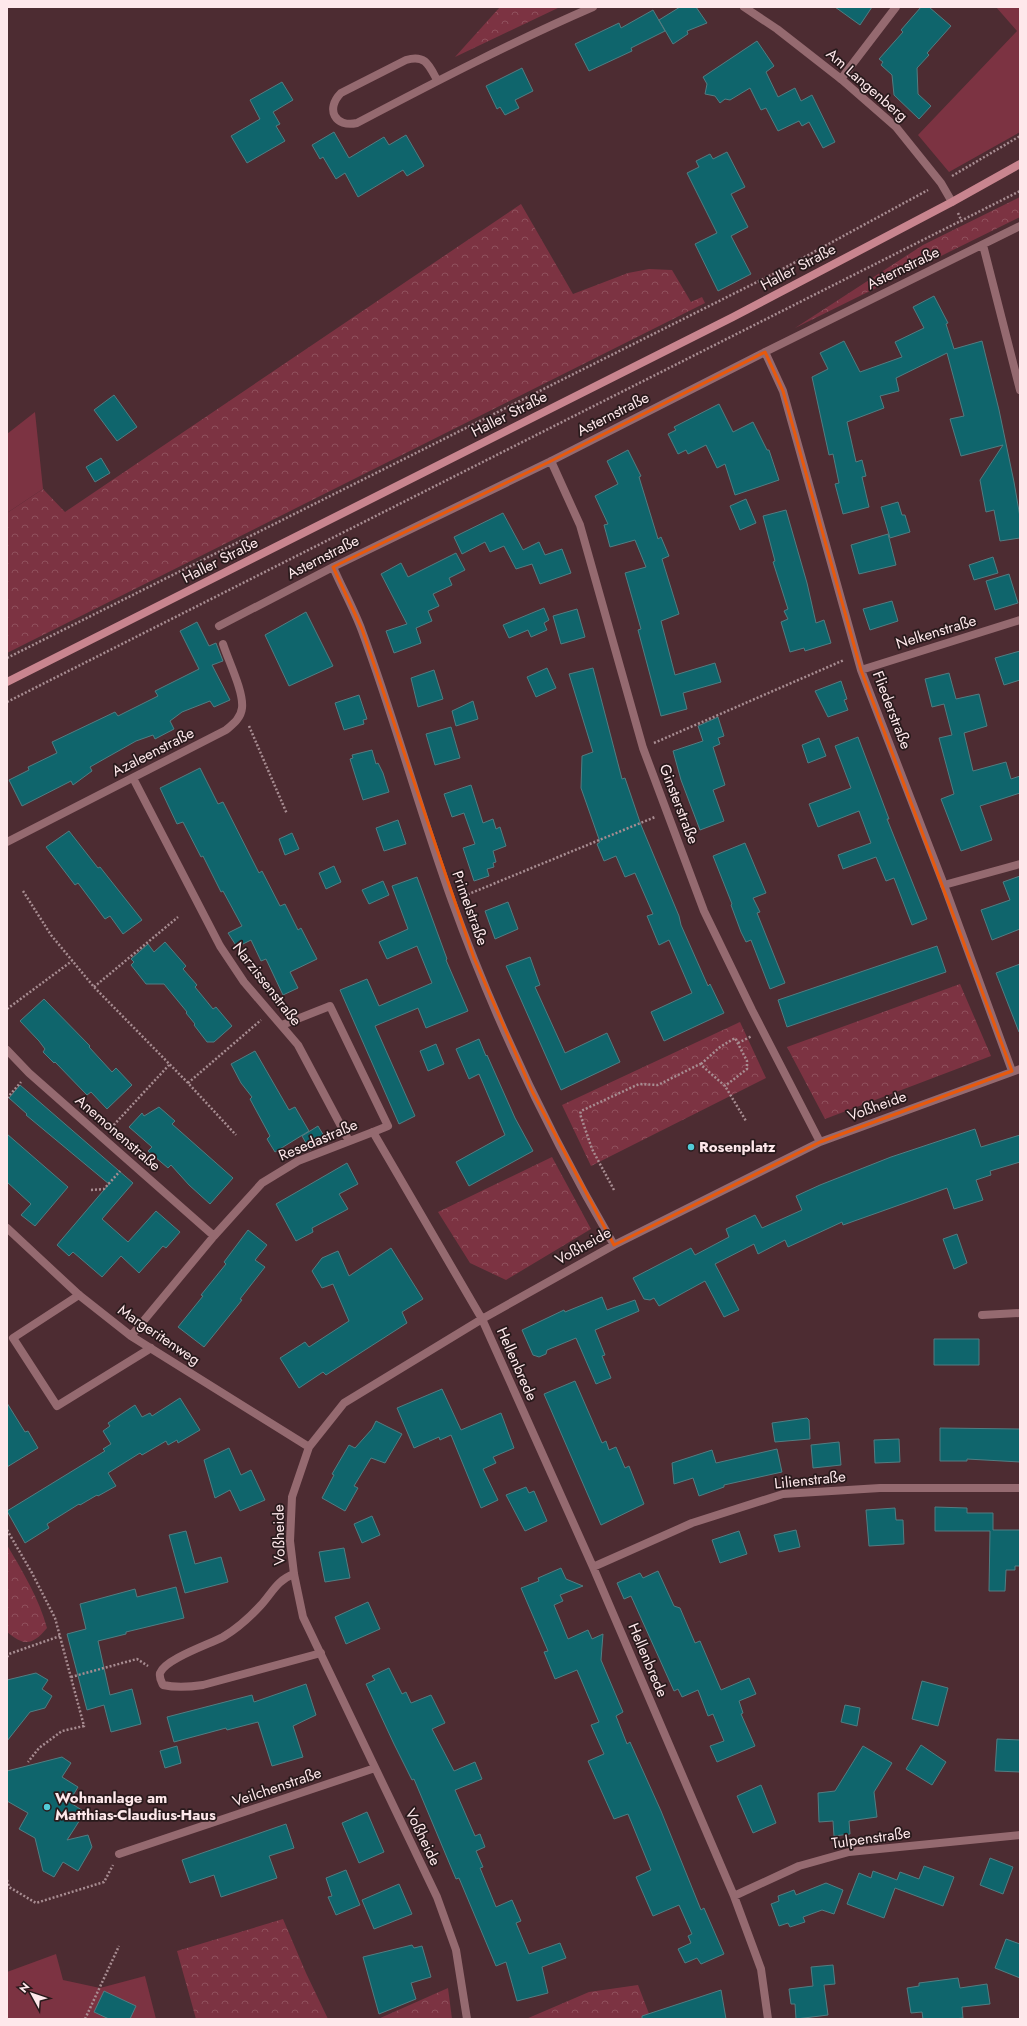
<svg xmlns="http://www.w3.org/2000/svg" width="1027" height="2026" font-family="Jost,sans-serif">
<style>
.green{fill:#7c3342}
.forest{fill:url(#forest-crowns)}
.building{fill:#0f656c;stroke:#527d82}
.lines{fill:none;stroke-linecap:round;stroke-linejoin:round}
.path{stroke:#a88d92;stroke-width:2.5;stroke-dasharray:2 2;stroke-linecap:butt}
.service{stroke:#956a70;stroke-width:8}
.minor{stroke:#956a70;stroke-width:8}
.secondary{stroke:#c9858f;stroke-width:8}
.marked{fill:none;stroke:#e8590c;stroke-width:3;stroke-linejoin:round}
.poi-dot{fill:#52cbd7;stroke:#291a1c;stroke-width:1.5}
.labels{text-anchor:middle;stroke-width:3.5;stroke-linejoin:round;paint-order:stroke}
.street-label{font-size:15px;fill:#fee8eb;stroke:#291a1c}
.poi-label{font-size:15px;font-weight:bold;fill:#fee8eb;stroke:#291a1c;text-anchor:start}
</style>
<defs>
<pattern id="forest-crowns" width="20" height="18" patternUnits="userSpaceOnUse"><rect width="20" height="18" fill="#7c3342"/><path d="M2 6a3 3 0 1 1 6 0M12 15a3 3 0 1 1 6 0" fill="none" stroke="#90515d"/></pattern>
</defs>
<rect width="100%" height="100%" fill="#4d2c32"/>
<path class="green" d="M996,7H1020V132L949,172L918,135L1017,31Z
M35,412L43,489L7,513V434Z
M56,1954L63,1980L100,1988L145,1976L156,2019H7V1972Z"/>
<path class="forest" d="M500,7H560L455,57Z
M1020,197V217L795,328L923,245Z
M521,204L573,294L628,273L649,269L672,270L691,302L702,297L705,303L7,653V513L43,489L65,512Z
M960,984L991,1056L825,1119L787,1047Z
M740,1022L766,1078L591,1166L562,1105Z
M552,1157L591,1229L506,1280L470,1263L438,1212Z
M7,1545C23,1572 39,1599 47,1628C32,1646 24,1646 7,1632Z
M283,1919L306,1973L328,2019H196L177,1951Z
M638,1985L651,2019H526L589,1992Z
M448,1988L452,2019H377H378Z"/>
<path class="building" d="M680,7H696L707,23L687,31L688,34L673,44L659,20Z
M835,7H872L860,25Z
M921,7H929L951,26L927,53L929,55L917,68L918,94L931,106L919,119L894,95L892,75L881,65L883,62L879,59L903,32L901,30Z
M653,10L665,31L631,48L632,51L589,71L575,44L619,23L621,28Z
M757,41L774,66L766,72L778,97L795,88L801,101L812,95L835,142L823,148L809,122L802,126L799,121L778,131L766,108L761,110L750,88L730,100L725,99L720,103L715,96L705,94L707,84L703,77Z
M522,68L533,91L515,100L519,108L505,115L500,107L497,109L486,86Z
M282,82L293,100L273,112L280,124L276,126L285,141L247,163L231,136L260,119L250,100Z
M334,132L349,158L384,137L389,145L406,135L424,166L407,176L403,170L358,197L345,173L336,179L323,157L320,159L312,145Z
M727,152L745,187L731,194L748,227L731,236L751,274L718,291L695,244L717,233L687,173L699,167L696,161L710,154L713,159Z
M934,296L948,323L946,324L954,349L982,341L999,410L1014,482L1020,517V538L1000,541L994,510L986,512L980,480L1003,445L961,456L950,419L964,416L947,353L896,378L899,391L880,396L884,408L847,422L856,462L862,460L866,476L862,477L869,507L843,514L835,484L839,483L833,454L829,455L812,377L828,369L820,353L844,341L860,372L902,357L895,342L924,328L913,307Z
M114,395L137,427L117,441L94,410Z
M719,404L733,432L753,422L767,450H769L779,480L735,495L725,464L717,468L706,445L688,454L686,450L678,454L668,434L676,430L674,427Z
M628,450L641,476L639,477L658,539L661,537L669,556L662,559L679,614L661,621L675,675L715,663L721,682L683,693L687,709L661,716L638,630L641,629L625,573L646,567L635,540L610,547L604,525L608,524L595,496L618,484L607,461Z
M101,458L110,473L95,482L86,467Z
M746,499L756,523L740,530L730,506Z
M898,502L902,515H905L910,532L890,538L881,507Z
M786,510L807,583L816,623L824,620L831,643L805,651L804,648L790,652L781,622L788,619L784,611L788,609L773,562L775,561L763,516Z
M503,513L523,550L539,542L545,555L562,549L571,573L540,584L532,564L516,569L504,546L490,552L485,542L462,554L454,537Z
M888,534L896,565L859,574L851,545Z
M456,553L465,570L449,578L452,585L433,594L439,606L428,611L432,621L416,628L421,643L394,653L386,631L407,624L381,574L401,563L408,577Z
M993,557L998,573L974,580L969,565Z
M1009,574L1018,603L995,610L986,581Z
M892,601L898,621L870,630L863,609Z
M544,608L549,620L544,623L547,630L531,637L528,630L509,638L503,625Z
M577,609L585,637L561,644L553,616Z
M306,612L333,666L289,686L265,635Z
M197,622L209,646L216,643L223,661L212,665L230,700L214,707L210,701L182,712L170,721L174,729L155,739L153,735L136,741L90,767L92,771L73,785L71,781L22,806L9,780L29,770L28,767L57,753L52,742L115,712L118,716L158,696L155,691L199,669L180,631Z
M1020,651V680L1004,685L995,658Z
M547,668L556,688L536,697L527,677Z
M593,668L622,779L625,778L641,825L679,916L681,925L708,986L710,984L724,1013L664,1041L651,1012L692,993L669,940L659,945L647,916L653,914L635,873L625,877L616,856L604,861L597,844L600,842L581,788L582,756L593,752L569,674Z
M434,670L443,699L418,707L411,678Z
M949,673L956,699L979,694L987,726L964,733L973,771L1006,762L1011,779L1020,776V793L980,806L992,840L961,851L941,799L954,794L939,738L952,735L944,704L932,707L925,679Z
M841,681L847,699L844,700L848,710L828,717L815,691Z
M359,695L367,719L363,720L364,724L344,730L335,703Z
M473,701L478,719L456,726L452,711Z
M718,717L724,736L718,738L720,744L713,747L725,785L713,790L724,821L700,830L681,780L673,751L703,741L698,726Z
M451,727L460,758L435,765L426,734Z
M858,737L889,819H887L927,919L912,925L894,878L886,881L876,857L843,869L838,855L871,843L859,811L818,827L809,804L851,788L835,746Z
M819,738L826,756L808,763L802,745Z
M372,750L376,764L378,763L383,773L389,792L363,800L350,759L353,758L352,755Z
M200,768L218,804L223,802L259,873L262,871L280,906L285,904L298,930L301,928L317,959L290,972L298,988L283,995L266,959L261,961L251,940L237,947L228,933L242,926L223,891L221,892L203,856L201,857L183,822L177,824L160,788Z
M471,785L483,823L493,819L496,829L500,827L506,846L493,851L496,862L493,863L494,867L487,869L489,876L474,881L463,848L475,844L464,813L452,817L444,794Z
M398,820L406,844L384,851L376,828Z
M69,831L98,868L100,867L142,920L123,934L110,916L105,919L78,883L75,885L46,847Z
M292,833L299,849L285,855L279,839Z
M745,843L766,893L753,898L760,912L757,913L785,983L770,989L751,940L746,942L741,932L731,905L732,904L713,856Z
M334,866L341,882L326,889L319,873Z
M1020,876V929L992,940L981,910L1010,900L1003,882Z
M417,877L447,959L446,960L468,1011L426,1028L418,1008L375,1026L415,1116L399,1124L340,990L367,979L379,1006L432,983L417,946L387,959L379,942L408,929L392,886Z
M383,881L389,895L369,904L362,890Z
M508,902L518,929L495,939L485,911Z
M165,942L186,966L183,969L197,985L195,987L213,1009L216,1007L232,1026L214,1042H207L194,1025L195,1024L186,1013L187,1012L164,984H146L131,965L134,962L131,959L148,944L154,952Z
M937,946L946,972L787,1027L778,1000Z
M530,957L540,985L535,987L565,1053L607,1033L620,1062L561,1090L506,966Z
M1020,964V1032H1019L996,973Z
M44,999L90,1046L89,1047L112,1072L116,1068L132,1085L107,1109L91,1092L87,1095L55,1062L54,1063L43,1052L45,1049L39,1041L20,1021Z
M479,1039L486,1056L487,1055L515,1118L533,1151L469,1186L456,1162L505,1135L479,1074L469,1079L456,1049Z
M436,1044L444,1064L428,1071L420,1051Z
M255,1051L289,1110L295,1107L309,1131L275,1152L267,1139L270,1136L250,1099L252,1097L241,1083L231,1064Z
M20,1085L133,1183L102,1219L128,1242L156,1211L180,1232L166,1248L163,1246L139,1273L121,1256L102,1277L73,1252L69,1256L57,1245L109,1184L26,1115L27,1114L9,1098Z
M159,1107L175,1121L172,1124L233,1178L210,1204L189,1185L171,1165L168,1168L148,1151L152,1147L129,1127L142,1113L144,1116Z
M318,1126L327,1141L310,1150L302,1136Z
M975,1129L981,1147L1020,1135V1162L990,1171L991,1175L976,1180L983,1200L954,1209L947,1188L843,1225L842,1222L788,1247L785,1240L758,1254L754,1244L715,1264L739,1310L724,1317L705,1281L659,1306L654,1298L650,1300L644,1299L633,1278L691,1248L695,1255L729,1237L726,1229L755,1215L762,1228L802,1210L796,1196L820,1185L891,1157Z
M7,1134L68,1187L35,1226L21,1215L31,1204L7,1182Z
M347,1163L358,1184L339,1194L348,1209L312,1228L313,1232L296,1241L276,1204Z
M248,1230L267,1245L255,1260L265,1267L240,1299L242,1300L204,1347L178,1327L203,1296L201,1295L226,1264L224,1262Z
M957,1234L967,1263L954,1269L943,1239Z
M391,1248L423,1299L402,1312L407,1323L326,1375L323,1372L299,1388L280,1358L305,1342L309,1347L349,1321L333,1284L322,1288L312,1271L322,1258L338,1251L349,1276Z
M602,1297L607,1310L635,1300L639,1311L595,1330L605,1355L602,1356L611,1378L596,1384L576,1338L547,1350L546,1354L539,1357L533,1355L522,1330L564,1310L565,1312Z
M934,1339H979V1365H934Z
M575,1381L602,1443L606,1441L609,1450L616,1447L625,1468L629,1466L644,1504L601,1525L544,1394Z
M442,1389L461,1430L501,1413L514,1448L493,1457L496,1463L483,1469L498,1500L481,1508L451,1435L440,1440L439,1437L414,1448L397,1408Z
M180,1398L200,1430L178,1443L177,1440L168,1445L166,1441L142,1455L140,1453L108,1473L116,1486L98,1496L97,1495L80,1505L79,1504L47,1524L49,1528L25,1543L7,1511L105,1451L103,1449L111,1444L103,1431L110,1426L108,1423L135,1405L142,1417L150,1413L152,1416Z
M7,1403L25,1432L28,1431L38,1448L7,1467Z
M807,1418L809,1420L810,1439L775,1442L772,1423Z
M376,1421L402,1434L385,1463L371,1458L354,1486L358,1488L345,1511L322,1498L334,1475L332,1474L349,1445L355,1448L372,1429Z
M940,1428L1020,1429V1462L967,1459V1461H940Z
M899,1439L900,1462L875,1463L874,1440Z
M839,1442L841,1465L813,1468L811,1445Z
M229,1448L241,1475L251,1470L265,1500L240,1511L230,1490L215,1498L204,1460Z
M777,1449L782,1472L724,1485V1487L699,1496L693,1478L674,1484L672,1463L712,1450L716,1463Z
M526,1487L529,1493L534,1491L547,1521L525,1531L506,1495Z
M935,1507L967,1508V1513H993V1530H1020V1566H1015V1570H1006L1005,1591H989L990,1531H935Z
M895,1508L896,1520H903L904,1544L869,1546L866,1510Z
M372,1516L380,1535L362,1543L354,1524Z
M796,1530L800,1547L779,1552L774,1535Z
M186,1531L195,1564L221,1557L228,1582L185,1593L169,1535Z
M739,1531L747,1554L720,1563L712,1540Z
M344,1548L350,1578L325,1582L319,1552Z
M561,1568L566,1579L583,1586L560,1595L563,1601L554,1605L568,1639L588,1630L592,1639L603,1634L601,1660L623,1712L616,1716L627,1744L630,1742L661,1811L701,1910L704,1908L724,1954L701,1964L697,1958L685,1963L678,1949L691,1943L688,1936L692,1934L679,1905L653,1916L636,1877L651,1870L628,1814L614,1819L588,1761L604,1754L591,1725L599,1722L577,1670L555,1679L544,1652L548,1651L521,1588L539,1581L538,1578Z
M658,1571L674,1606L680,1608L695,1643L700,1641L721,1690L749,1678L756,1694L739,1701L743,1713L741,1714L755,1746L717,1762L710,1746L724,1741L713,1714L708,1716L698,1690L682,1697L678,1689L674,1691L631,1596L624,1599L617,1583L640,1573L643,1578Z
M176,1587L184,1618L126,1632V1634L98,1641L110,1695L132,1689L141,1724L111,1732L104,1705L87,1710L67,1634L86,1629L80,1604L135,1589L137,1597Z
M368,1602L380,1629L346,1644L335,1617Z
M389,1668L402,1694L406,1692L411,1703L431,1695L445,1723L432,1729L454,1771L475,1762L482,1779L455,1790L475,1836L480,1834L485,1847L476,1851L483,1867L480,1868L496,1907L512,1900L521,1921L516,1923L529,1954L560,1943L566,1958L542,1967L548,1993L517,2001L506,1962L496,1966L459,1878L456,1879L414,1779L412,1780L394,1744L366,1684L375,1680L372,1676Z
M36,1673L48,1680L42,1689L52,1696L45,1708L30,1712L7,1741V1680Z
M922,1681L948,1688L938,1726L912,1719Z
M306,1684L316,1715L293,1726L303,1757L272,1766L258,1722L227,1730L226,1728L174,1742L167,1717L252,1695L254,1702Z
M845,1705L860,1708L857,1726L841,1722Z
M997,1739L1020,1740V1772L995,1771Z
M921,1745L946,1762L932,1785L906,1769Z
M177,1746L181,1763L165,1768L160,1751Z
M863,1746L892,1763L874,1792L877,1817L849,1821L850,1834L834,1836L833,1821L819,1822L818,1793L835,1791Z
M62,1757L71,1763L62,1777L78,1787L69,1802L85,1812L67,1840L88,1835L92,1847L78,1871L63,1862L54,1877L43,1871L35,1838L19,1829L28,1813L7,1801V1771Z
M761,1785L776,1823L753,1833L737,1796Z
M367,1812L384,1852L359,1863L342,1823Z
M286,1824L294,1848L269,1856L277,1878L221,1897L214,1875L190,1883L182,1860Z
M990,1858L1013,1867L1003,1894L980,1885Z
M924,1866L954,1877L943,1906L895,1888L884,1918L847,1904L859,1873L871,1878L873,1871L897,1880L900,1872L919,1879Z
M346,1870L360,1905L336,1915L328,1897L332,1896L326,1878Z
M826,1883L843,1890L834,1914L822,1910L803,1917L805,1922L790,1927L788,1923L779,1926L771,1904L779,1901L778,1896L794,1890L796,1895Z
M399,1884L412,1914L374,1929L362,1900Z
M1006,1939L1020,1944V1978L995,1968Z
M412,1945L414,1948L422,1946L431,1977L411,1983L416,1999L379,2014L363,1957Z
M833,1965L835,1984L824,1985L828,2015L796,2019L795,2004H791L789,1989L813,1986L811,1967Z
M958,1978L960,1988L987,1984L990,2004L962,2007L963,2018L954,2019H923L922,2012L911,2013L907,1988L919,1986V1983Z
M721,1990L726,2019H642V2016Z
M104,1991L136,2006L130,2019H109L94,2012Z"/>
<g class="lines">
<path class="path" d="M952,176L1020,136
M958,213L962,222
M7,658L777,272L928,190
M7,702L1020,191
M249,726L287,814
M654,743L844,660
M23,891L51,935L94,987L188,1083L236,1135
M464,896L655,817
M94,987L178,917
M7,1009L72,961
M738,1043L752,1036
M701,1064L720,1047L735,1038L747,1061V1069L725,1086
M188,1083L261,1020
M7,1098L21,1082
M111,1128L169,1065
M91,1190L104,1189L120,1171
M614,1190L592,1149L580,1114L581,1111L639,1084L658,1085L700,1064L725,1086L746,1121
M7,1530L32,1573L55,1618L84,1726L62,1731L39,1748L28,1762
M7,1657L9,1654L60,1636
M71,1677L137,1659L148,1666
M7,1880L9,1887L36,1903L104,1882L113,1865
M85,2019L119,1946"/>
<path class="service" d="M841,79L896,7
M944,885L1020,864
M282,1025L330,1006L388,1126L373,1132
M79,1295L13,1338L57,1406L151,1348
M294,1574C277,1580 272,1593 261,1605C250,1617 238,1628 223,1637C210,1644 165,1659 160,1673C159,1678 161,1681 163,1685C176,1688 190,1687 203,1685L321,1653"/>
<path class="minor" d="M744,7L777,29L841,79L896,127L941,183L952,202
M437,80C429,65 425,54 406,60L341,93C325,109 335,128 357,123C435,82 512,42 593,7
M983,245L1020,390
M765,352L783,391L861,670L944,885L1012,1071
M551,461L580,525L643,748L704,911L752,1010L820,1142
M333,567C342,588 354,609 362,631C395,720 420,812 452,901C495,1020 550,1135 614,1245
M219,626L333,567L551,461L765,352L1020,226
M861,670L1020,620
M133,778L220,946L244,982L298,1045L349,1141
M7,842L226,730C233,724 241,718 242,708C244,692 228,660 223,644
M7,1050L29,1073L214,1236
M7,1228L79,1295L131,1336L309,1447
M982,1315L1020,1313
M131,1336L214,1236L262,1183L298,1161L373,1132L482,1319L593,1567L734,1896L761,1969L768,2019
M593,1567L692,1523L783,1494L880,1488H1020
M119,1854L375,1768
M734,1896L799,1866L849,1852L1020,1835
M467,2019L456,1950L437,1897L303,1617L294,1574L290,1541L292,1497L309,1447L344,1403L482,1319L614,1245L820,1142L1020,1069"/>
<path class="secondary" d="M7,682L733,317L952,202L1020,164"/>
</g>
<path class="marked" d="M765,352L783,391L861,670L1012,1071L820,1142L614,1245L532,1091L474,958L362,629L333,567L551,461Z"/>
<g class="poi-dot">
<circle cx="691" cy="1147" r="4"/>
<circle cx="47" cy="1807" r="4"/>
</g>
<g class="labels">
<g class="street-label">
<text transform="translate(867 85) rotate(41)" y="5">Am Langenberg</text>
<text transform="translate(798 267) rotate(-28)" y="5">Haller Straße</text>
<text transform="translate(903 268) rotate(-26)" y="5">Asternstraße</text>
<text transform="translate(509 414) rotate(-27)" y="5">Haller Straße</text>
<text transform="translate(613 414) rotate(-27)" y="5">Asternstraße</text>
<text transform="translate(323 557) rotate(-27)" y="5">Asternstraße</text>
<text transform="translate(220 560) rotate(-27)" y="5">Haller Straße</text>
<text transform="translate(936 632) rotate(-17)" y="5">Nelkenstraße</text>
<text transform="translate(892 710) rotate(69)" y="5">Fliederstraße</text>
<text transform="translate(153 752) rotate(-27)" y="5">Azaleenstraße</text>
<text transform="translate(679 804) rotate(69)" y="5">Ginsterstraße</text>
<text transform="translate(470 908) rotate(70)" y="5">Primelstraße</text>
<text transform="translate(267 984) rotate(52)" y="5">Narzissenstraße</text>
<text transform="translate(877 1106) rotate(-20)" y="5">Voßheide</text>
<text transform="translate(118 1133) rotate(41)" y="5">Anemonenstraße</text>
<text transform="translate(318 1140) rotate(-23)" y="5">Resedastraße</text>
<text transform="translate(583 1246) rotate(-29)" y="5">Voßheide</text>
<text transform="translate(159 1335) rotate(34)" y="5">Margeritenweg</text>
<text transform="translate(517 1364) rotate(66)" y="5">Hellenbrede</text>
<text transform="translate(810 1480) rotate(-6)" y="5">Lilienstraße</text>
<text transform="translate(279 1535) rotate(-91)" y="5">Voßheide</text>
<text transform="translate(648 1660) rotate(67)" y="5">Hellenbrede</text>
<text transform="translate(277 1787) rotate(-19)" y="5">Veilchenstraße</text>
<text transform="translate(423 1837) rotate(64)" y="5">Voßheide</text>
<text transform="translate(871 1838) rotate(-8)" y="5">Tulpenstraße</text>
</g>
<g class="poi-label">
<text x="699" y="1152">Rosenplatz</text>
<text x="55" y="1803">Wohnanlage am<tspan x="55" dy="17">Matthias-Claudius-Haus</tspan></text>
</g>
</g>
<rect width="1027" height="2026" fill="none" stroke="#fee8eb" stroke-width="16"/>
<g transform="translate(32 1994) rotate(310)" stroke="#291a1c" stroke-width="3" paint-order="stroke">
<path d="M0-3L7 15L0 10L-7 15Z" fill="#fee8eb"/>
<text y="-6" font-size="11" font-weight="bold" text-anchor="middle" fill="#fee8eb">N</text>
</g>
</svg>
